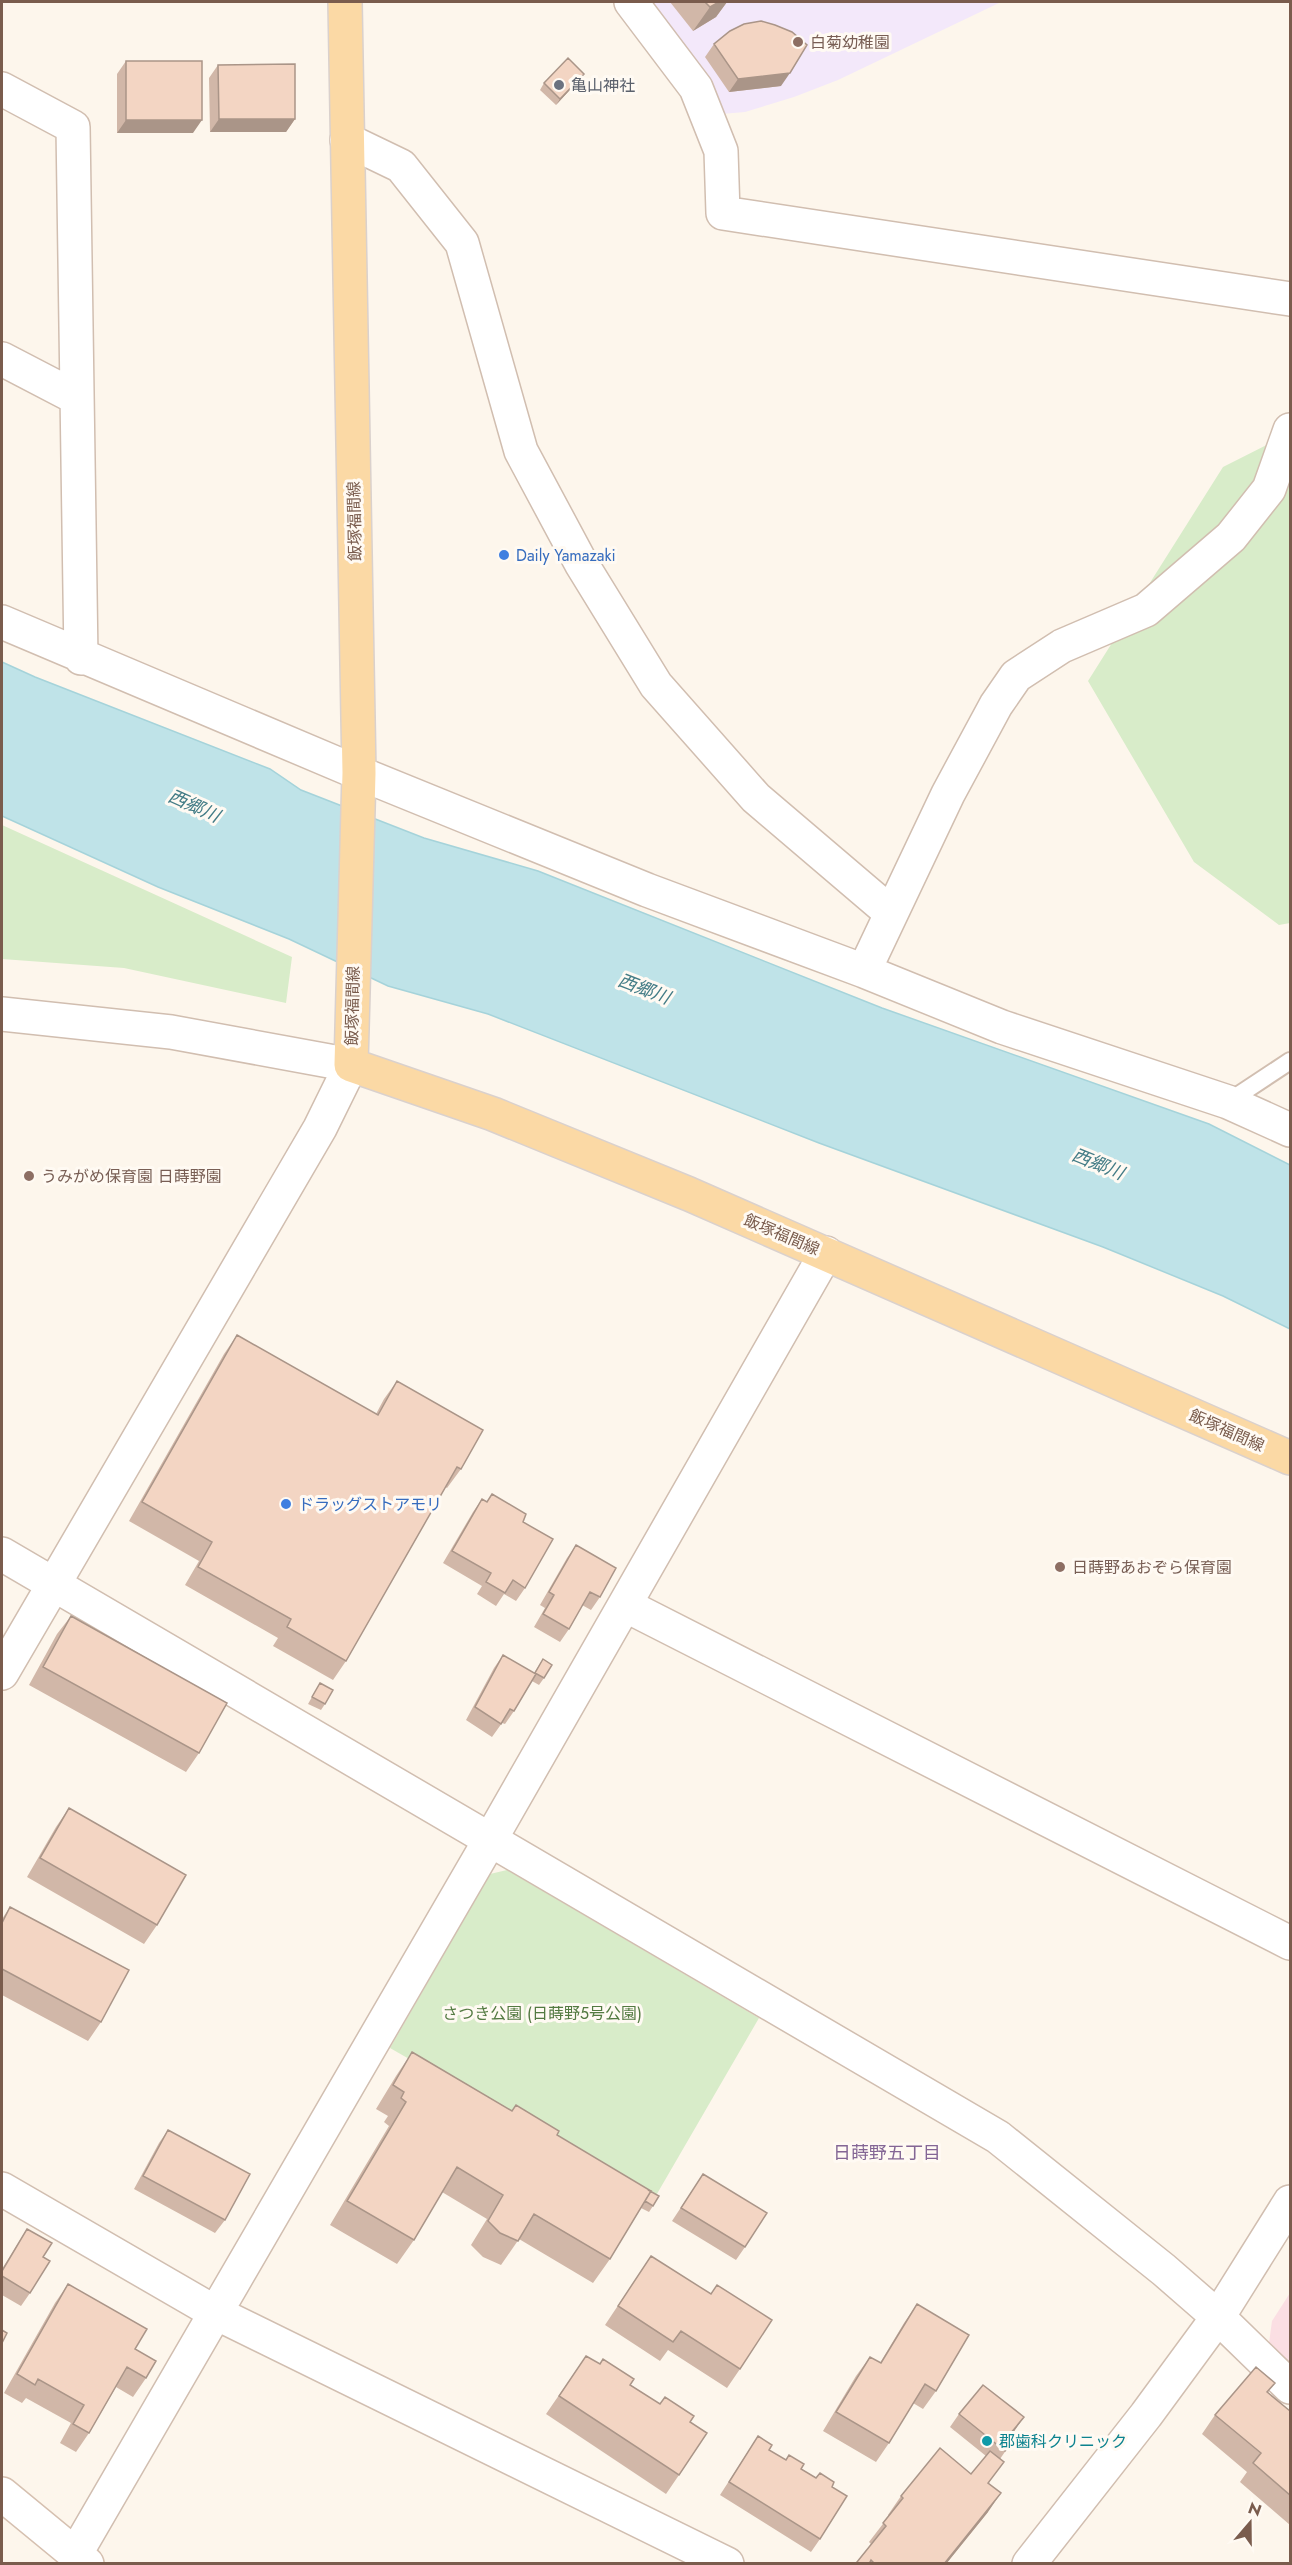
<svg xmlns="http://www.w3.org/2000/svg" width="1292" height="2565" font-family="Jost,'Noto Sans JP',sans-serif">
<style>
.education{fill:#f3e8fa}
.medical{fill:#fbdfe3}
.green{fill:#d8ecc9}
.water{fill:#bfe3e8;stroke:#a5d3da;stroke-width:1.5}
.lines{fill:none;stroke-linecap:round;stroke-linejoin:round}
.service-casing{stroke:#d1beb0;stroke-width:20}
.minor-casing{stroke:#d1beb0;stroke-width:36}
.tertiary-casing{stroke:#d1beb0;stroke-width:36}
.secondary-casing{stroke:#d6c0b0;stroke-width:36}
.primary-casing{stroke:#dad1cd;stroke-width:36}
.service{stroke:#fff;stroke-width:16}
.minor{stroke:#fff;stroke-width:33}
.tertiary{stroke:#fff;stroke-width:33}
.secondary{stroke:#fff;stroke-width:33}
.primary{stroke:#fbd9a5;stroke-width:33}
.wall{fill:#d1b7a8}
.shaded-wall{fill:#aa9588}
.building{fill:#f3d5c3;stroke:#aa9588;stroke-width:1.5}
.education-dot{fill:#8d6e63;stroke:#fffaf3;stroke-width:2}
.worship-dot{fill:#6b7280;stroke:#fffaf3;stroke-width:2}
.shop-dot{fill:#3f7fe0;stroke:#fffaf3;stroke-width:2}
.culture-dot{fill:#0f9aa8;stroke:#fffaf3;stroke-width:2}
.labels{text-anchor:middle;stroke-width:6;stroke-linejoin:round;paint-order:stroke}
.education-label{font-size:16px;fill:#785e54;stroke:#fffaf3;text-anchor:start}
.worship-label{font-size:16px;fill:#5b616d;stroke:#fffaf3;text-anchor:start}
.street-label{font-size:16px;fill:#7a5c4d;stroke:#fffaf3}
.shop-label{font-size:16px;fill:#366cbe;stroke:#fffaf3;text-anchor:start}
.park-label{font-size:16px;fill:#537a41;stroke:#fffaf3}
.culture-label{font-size:16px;fill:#0d838f;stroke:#fffaf3;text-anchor:start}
.water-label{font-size:18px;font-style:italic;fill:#437c86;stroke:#fffaf3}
.neighbourhood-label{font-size:18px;fill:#846695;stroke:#fffaf3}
</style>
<rect width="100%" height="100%" fill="#fdf6ec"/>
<path class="education" d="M648,2H999V3L838,80L794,97L745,112L721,114Z"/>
<path class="medical" d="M1290,2293V2364L1269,2343L1272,2321Z"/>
<path class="green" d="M1290,433V923L1279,925L1194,862L1088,681L1223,467Z
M2,825L292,957L286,1003L124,968L2,959Z
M507,1870L759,2018L654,2199L390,2048L490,1874Z"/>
<path class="water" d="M2,662L35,677L270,769L301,790L424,838L538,871L882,1008L1209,1124L1290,1165V1329L1223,1296L1103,1247L819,1143L488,1014L388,986L289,939L158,887L2,816Z"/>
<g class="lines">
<defs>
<path id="service" d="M1228,1102L1290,1061"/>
<path id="minor" d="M631,2L696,88L721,151L723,213L1290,299
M2,89L73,127L81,658
M347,140L401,166L462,243L521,451L581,563L656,685L756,798L891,913
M2,359L77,398
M2,622L359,773L647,890L864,971L1002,1027L1228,1102L1290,1130
M864,971L948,794L996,705L1016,676L1062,646L1146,610L1231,537L1269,489L1290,430
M2,1554L998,2137L1164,2270L1218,2317L1290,2387
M625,1605L1290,1943
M2,1673L320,1128L351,1065
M2,2189L216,2313L727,2564
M76,2553L490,1840L826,1253"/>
<path id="tertiary" d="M2,1014L171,1032L351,1065
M1029,2564L1146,2415L1218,2317L1290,2202"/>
<path id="secondary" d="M2,2494L87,2564"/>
<path id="primary" d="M345,2L359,773L351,1065L493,1114L689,1194L1290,1458"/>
</defs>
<use href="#service" class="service-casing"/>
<use href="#minor" class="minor-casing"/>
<use href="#tertiary" class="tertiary-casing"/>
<use href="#secondary" class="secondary-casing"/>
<use href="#primary" class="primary-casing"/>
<use href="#service" class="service"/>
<use href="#minor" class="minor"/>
<use href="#tertiary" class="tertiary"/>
<use href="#secondary" class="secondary"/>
<use href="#primary" class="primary"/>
</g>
<path class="wall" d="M670,2H727L716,17L693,31Z
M714,44L781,86L729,92L705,57Z
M126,61L193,133H117V74Z
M218,65L295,119L286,132H210L209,78Z
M579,80L556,105L540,90L544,83Z
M237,1335L376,1414L384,1399L397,1381L461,1469L447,1488L445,1487L346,1661L333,1680L273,1646L278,1638L185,1585L199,1561L129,1521L224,1354Z
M492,1494L523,1522L525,1588L516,1601L504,1594L496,1606L477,1594L482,1586L443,1563L473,1512L482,1499L487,1502Z
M576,1545L600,1597L591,1610L582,1605L569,1629L560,1642L534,1627L545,1608L540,1605L567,1558Z
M71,1616L199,1753L186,1772L29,1685L57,1634Z
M503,1655L534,1673L543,1659L544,1678L539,1685L532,1681L514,1711L505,1724L502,1723L492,1737L466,1720L494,1668Z
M320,1683L325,1704L321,1710L308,1704Z
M69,1808L157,1925L144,1944L27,1877L56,1827Z
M10,1907L101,2022L88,2041L2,1995V1919Z
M412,2052L512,2111L516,2105L653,2206L649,2212L641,2208L610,2259L593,2283L519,2239L501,2265L483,2257L471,2245L487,2219L442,2192L414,2240L397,2264L330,2225L389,2126L384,2122L388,2116L376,2109L396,2076Z
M168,2130L225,2220L215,2233L134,2189L159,2143Z
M703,2174L745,2247L736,2260L672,2221Z
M27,2229L43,2257L30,2293L21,2306L2,2295V2269Z
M651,2256L740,2369L727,2388L668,2350L660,2361L605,2325Z
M68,2284L135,2349L146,2378L133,2397L116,2387L89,2433L76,2452L60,2443L71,2423L26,2398L22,2403L4,2393L55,2303Z
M917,2304L936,2391L923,2409L913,2403L889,2443L876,2462L823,2431L856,2376L870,2357L880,2363L904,2323Z
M586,2356L660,2404L690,2422L679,2475L666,2494L546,2414Z
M1275,2383L1268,2392L1290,2411V2525L1240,2482L1247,2472L1202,2434L1215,2415Z
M959,2414L1015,2430L1007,2440L1011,2443L1000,2459L989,2483L988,2512L946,2564H856L871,2544L869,2542L889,2516L888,2515L901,2496L971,2474L986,2456L950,2427Z
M758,2436L769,2450L832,2487L820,2539L811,2552L720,2495Z"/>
<path class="shaded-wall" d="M719,2H727L716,17L693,31L710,7Z
M790,73L781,86L729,92L738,79Z
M584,74L579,80L556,105L560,99Z
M219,119H295L286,132H210Z
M126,120H202L193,133H117Z
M1024,2417L1015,2430L1001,2448L1006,2439Z
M1001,2493L988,2512L946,2564H944Z"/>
<path class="building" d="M705,2H719L710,7Z
M761,21L775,25L792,32L807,45L790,73L738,79L714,44L730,31L744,24Z
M568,58L584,74L560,99L544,83Z
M126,61H202V120H126Z
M295,64V119H219L218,65Z
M237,1335L378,1415L397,1381L483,1430L461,1469L457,1467L346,1661L287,1627L291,1619L198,1567L212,1542L142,1502Z
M492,1494L526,1514L523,1522L553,1539L525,1588L513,1580L505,1593L486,1582L491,1573L452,1551L482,1499L487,1502Z
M576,1545L616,1568L600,1597L590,1592L569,1629L543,1614L554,1595L549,1592Z
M71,1616L227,1703L199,1753L43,1667Z
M503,1655L536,1674L514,1711L510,1709L501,1724L475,1707Z
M543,1659L552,1665L544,1678L535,1673Z
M320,1683L333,1690L325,1704L312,1697Z
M69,1808L186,1875L157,1925L40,1858Z
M10,1907L129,1970L101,2022L2,1969V1923Z
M412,2052L512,2111L516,2105L559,2131L557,2135L651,2191L610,2259L534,2214L518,2241L500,2233L488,2221L503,2195L457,2167L414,2240L347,2201L406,2102L401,2098L404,2092L393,2085Z
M168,2130L250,2174L225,2220L143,2176Z
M703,2174L767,2213L745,2247L681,2208Z
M650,2191L659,2196L653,2206L645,2201L651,2191Z
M27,2229L52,2243L43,2257L50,2261L30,2293L2,2276V2271Z
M651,2256L711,2294L717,2285L772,2320L740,2369L681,2331L673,2342L618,2306Z
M68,2284L147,2329L135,2349L156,2361L146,2378L127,2367L89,2433L73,2424L84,2405L38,2379L35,2385L17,2374Z
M917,2304L969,2335L936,2391L925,2384L889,2443L836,2412L870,2357L881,2363Z
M2,2330L7,2333L2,2343Z
M586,2356L600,2364L603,2359L634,2379L630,2385L660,2404L665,2397L694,2416L690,2422L707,2433L679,2475L559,2396Z
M1256,2367L1275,2383L1267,2392L1290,2411V2495L1253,2463L1261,2453L1215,2415Z
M983,2385L1024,2417L1006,2439L1011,2443L1005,2451L959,2414Z
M758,2436L772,2445L769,2450L786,2460L789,2455L804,2464L801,2469L816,2478L820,2473L834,2482L832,2487L847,2496L820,2539L729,2482Z
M940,2448L971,2474L990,2451L1004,2462L988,2483L1001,2493L944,2564H875L871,2560L869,2564H859L857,2562L886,2526L883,2523L903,2498L901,2496Z"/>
<g class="education-dot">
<circle cx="798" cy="42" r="6"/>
<circle cx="29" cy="1176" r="6"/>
<circle cx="1060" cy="1567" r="6"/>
</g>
<circle class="worship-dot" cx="559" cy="85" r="6"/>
<g class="shop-dot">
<circle cx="504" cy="555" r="6"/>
<circle cx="286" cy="1504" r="6"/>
</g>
<circle class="culture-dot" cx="987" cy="2441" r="6"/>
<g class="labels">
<g class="education-label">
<text x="810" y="48">白菊幼稚園</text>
<text x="41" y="1182">うみがめ保育園 日蒔野園</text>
<text x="1072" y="1573">日蒔野あおぞら保育園</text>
</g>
<g class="worship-label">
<text x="571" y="91">亀山神社</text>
</g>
<g class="street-label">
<text transform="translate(354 521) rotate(-91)" y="6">飯塚福間線</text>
<text transform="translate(352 1006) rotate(-89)" y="6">飯塚福間線</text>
<text transform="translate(782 1234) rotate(23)" y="6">飯塚福間線</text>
<text transform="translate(1227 1430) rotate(24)" y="6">飯塚福間線</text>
</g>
<g class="shop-label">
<text x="516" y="561">Daily Yamazaki</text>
<text x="298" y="1510">ドラッグストアモリ</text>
</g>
<g class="park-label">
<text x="542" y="2019">さつき公園 (日蒔野5号公園)</text>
</g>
<g class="culture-label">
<text x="999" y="2447">郡歯科クリニック</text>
</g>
<g class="water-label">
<text transform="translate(194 806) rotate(24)" y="6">西郷川</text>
<text transform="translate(644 989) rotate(21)" y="6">西郷川</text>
<text transform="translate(1098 1164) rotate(22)" y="6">西郷川</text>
</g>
<g class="neighbourhood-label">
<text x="887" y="2159">日蒔野五丁目</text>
</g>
</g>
<rect width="1292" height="2565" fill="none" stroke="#7a5c4d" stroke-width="6"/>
<g transform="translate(1250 2523) rotate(20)" stroke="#fffaf3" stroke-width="4.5" paint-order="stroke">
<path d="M0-4.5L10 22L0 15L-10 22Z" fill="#7a5c4d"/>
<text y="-9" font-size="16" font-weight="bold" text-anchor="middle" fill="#7a5c4d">N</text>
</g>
</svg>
